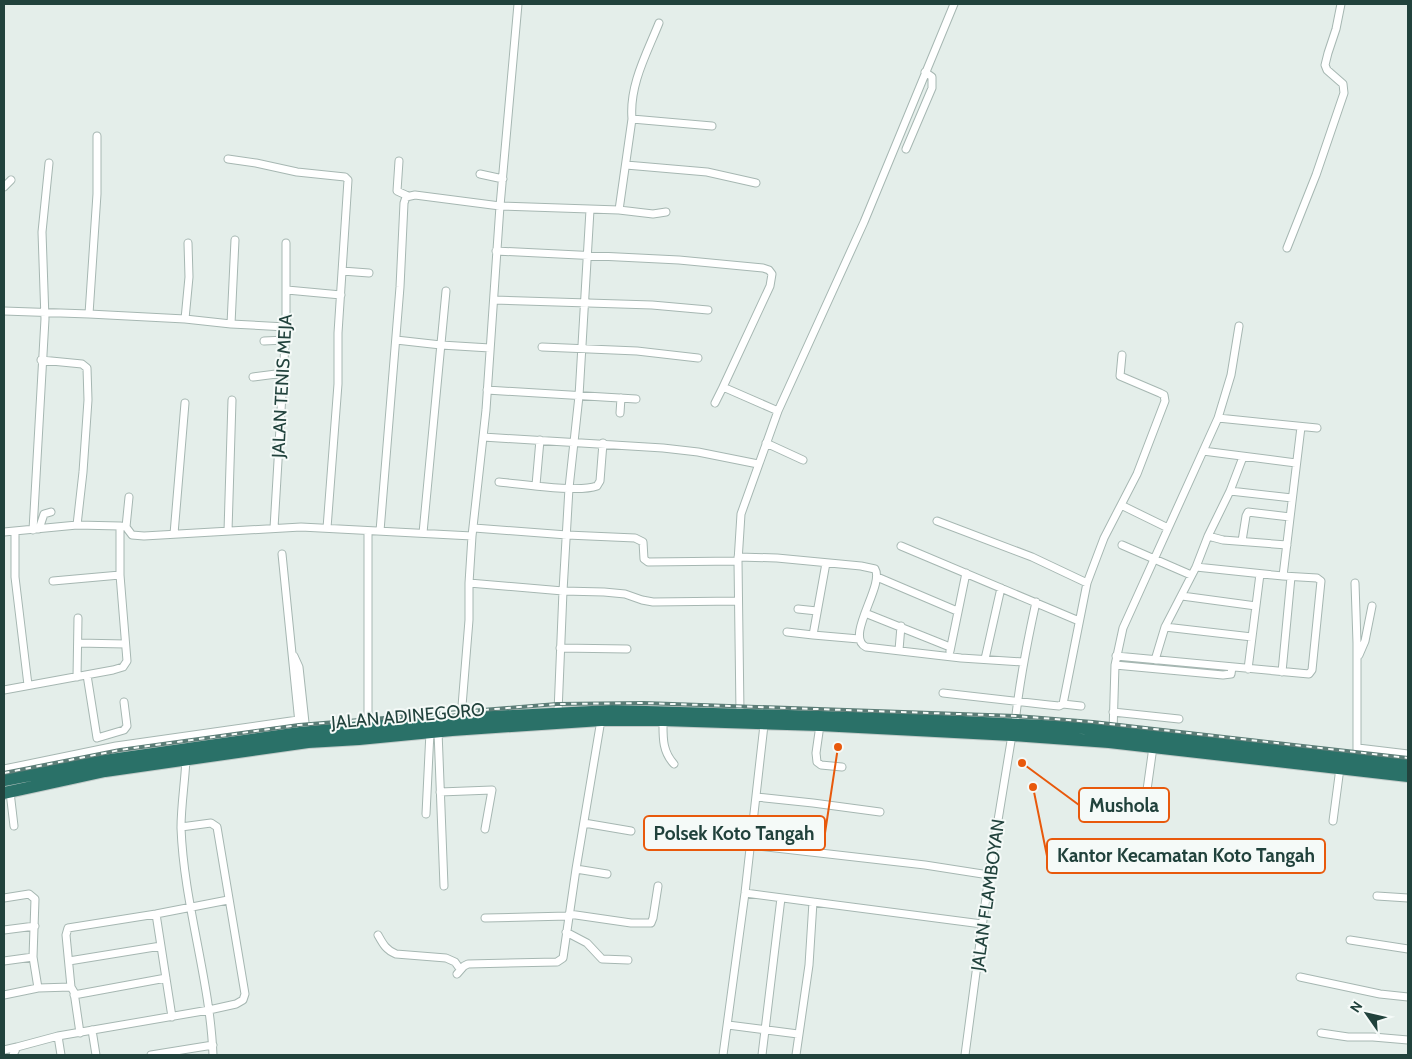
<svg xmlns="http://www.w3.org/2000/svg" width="1412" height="1059" font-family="Cabin,sans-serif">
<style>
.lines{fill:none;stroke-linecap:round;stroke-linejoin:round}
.street-casing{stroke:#a6b7b2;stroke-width:9}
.highway-casing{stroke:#c1cac8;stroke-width:14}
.street{stroke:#fff;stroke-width:7}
.highway{stroke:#2a7168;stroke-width:12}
.rail-casing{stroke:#5c7d77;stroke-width:4}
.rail{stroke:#f5faf8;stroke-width:2;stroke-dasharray:5.5;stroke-linecap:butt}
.labels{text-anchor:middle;stroke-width:4;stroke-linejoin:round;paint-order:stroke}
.street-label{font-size:18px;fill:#21423c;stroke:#f5faf8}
.leader{fill:none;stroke:#e8590c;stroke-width:2}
.callout-dot{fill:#e8590c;stroke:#f5faf8;stroke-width:2}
.callout{fill:#f5faf8;stroke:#e8590c;stroke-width:2}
.callout-label{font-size:19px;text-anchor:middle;font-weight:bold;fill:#21423c}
</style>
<rect width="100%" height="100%" fill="#e4eeea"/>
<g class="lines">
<defs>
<path id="street" d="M632,119L712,126
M906,149L932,88V77L925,72
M228,159L256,163L297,172L345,177L348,180L338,333V384L327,528
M399,161L397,191L408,196
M626,165L707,172L756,183
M480,174L503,179
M4,187L11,180
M619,210L632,119C629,85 647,53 659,23
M188,243L189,277L185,319L231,324L286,327
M1287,248L1316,175L1344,93L1343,84L1327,70L1325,65L1328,53L1336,29L1341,4
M496,251L679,260L763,268L769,270L772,274L770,286L723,387
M342,271L369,273
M287,290L341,295
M494,300L652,305L708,310
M4,311L89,314L97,194V136
M89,314L185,319
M231,324L235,240
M396,340L441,345L490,348
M264,341L286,340
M542,347L637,351L698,358
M1122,355L1120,376L1160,393L1164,395L1165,401L1137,474L1121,505L1168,528
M41,360L82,364L87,368L88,400L83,472L77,525
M253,377L284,373
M487,390L636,399
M715,403L723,387L778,411
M620,413L621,398
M1218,418L1317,428
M483,437L663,448L698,452L758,464
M766,443L803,460
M1203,451L1296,463
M499,482C522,484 578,493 597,486L600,481L603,443
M536,485L540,440
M1230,491L1292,498
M937,521L1032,557L1087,583
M120,526L126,527L132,535L144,536L301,527L472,536
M126,527L129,497
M274,528L286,327V243
M474,528L567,535L635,538L643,542L644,559L648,562L738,561
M39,529L44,514L51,512
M33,530L45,319L42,232L49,163
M228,531L232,400
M380,531L400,287L404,203L406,197L415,195L500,206L619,210L653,214L666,212
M4,532L77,525L120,526V575L127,661L123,667L113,670L4,690
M15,532V577L28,685
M423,533L446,291
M174,534L185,403
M1208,536L1223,540L1287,545
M1242,541L1246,516L1248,512L1290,517
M1122,545L1191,575
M901,546L1079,621
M282,554L300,733
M738,557L777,558L861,566L875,569C885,585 844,637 866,647L961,658L1023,662
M826,563L813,635L859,639
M1196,567L1283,576L1301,427
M877,577L957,611
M53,581L120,575
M469,583L563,591L604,592L625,594L642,600L653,602L738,601
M1355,583L1357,643V758
M1182,596L1256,606
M798,609L817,611
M865,613L950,647
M1165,627L1252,637
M787,632L813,635
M78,643L125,644
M560,648L627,649
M899,650L901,626
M950,651L966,573
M1359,655L1365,641L1372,606
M294,656L299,667L306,732
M1116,656L1309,674L1312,670L1321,581L1317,578L1283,576
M985,659L1001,588
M1155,660L1165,627L1196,567L1208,536L1230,491L1243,457
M1115,665L1223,675L1231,674L1232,667
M1248,669L1260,574
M1282,672L1291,577
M87,675L97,738L124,730L127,726L124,702
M77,677L78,618
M943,693L1049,705L1059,706L1063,704L1087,583L1104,538L1121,505
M1063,704L1081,706
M462,706L469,620V583L472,536L486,410L500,206L518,4
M558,712L563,591L569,488L579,396L590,210
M1113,712L1179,719
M740,713L738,561L741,514L778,411L864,222L954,4
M663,720C663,737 662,751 674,764
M1015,724C1019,683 1027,643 1036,602
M820,725L816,753L817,762L821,765L842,767
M368,726V532
M438,731L444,886
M1113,732L1115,665L1123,628L1218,418L1231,375L1239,326
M1358,748L1408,754
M186,759C185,782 181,805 181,828C184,905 210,979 213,1055
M4,769L116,746L298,720
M10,792L14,826
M440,792L492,790L485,829
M756,797L813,803L880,812
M1146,797L1153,747
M426,814L430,732
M1333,821L1340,768
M584,823L631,831
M750,845L925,865L989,875
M576,869L607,874
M745,893L813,902L809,965L796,1055
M1377,896L1408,898
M4,898L29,894L35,899L33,957L38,988
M813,902L982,924
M156,914L172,1017
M569,914L631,923H651L653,918L658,886
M485,918L568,916
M4,930L35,926
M566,932L587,943L602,959L628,960
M378,935C383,944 386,950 396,954L446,958L455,962L460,969
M1350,940L1408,949
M4,961L33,957
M69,961L161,946
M457,974L464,966L468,964L557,962L563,958L576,869L601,720
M1300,977L1380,994L1408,997
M71,987L66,935L68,928L156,914L228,900
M4,995L38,988L71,987L74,992L80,1033
M74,995L166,978
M728,1025L798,1034
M92,1030L96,1055
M1321,1033L1348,1037H1373L1408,1040
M58,1036L61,1055
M4,1050L17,1047
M13,1055L17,1047L58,1036L209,1010L236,1004L243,1000L245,994L217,827L211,823L181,827
M151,1055L213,1045
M723,1055L745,893L764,725
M762,1055L781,898
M965,1055L989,875L1012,735"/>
<path id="highway" d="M4,780L97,762L300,733L450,719L612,711L922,720L1084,728L1408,764
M4,793L105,771L308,742L359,739L452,730L601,720H663L820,725L1012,735L1109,742L1408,776"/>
</defs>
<use href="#street" class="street-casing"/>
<use href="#highway" class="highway-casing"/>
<use href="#street" class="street"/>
<use href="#highway" class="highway"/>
<defs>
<path id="rail" d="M4,773L120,750L299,725L557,704L644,703L1016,716L1093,722L1408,758"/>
</defs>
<use href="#rail" class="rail-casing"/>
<use href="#rail" class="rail"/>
</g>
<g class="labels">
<g class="street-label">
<text transform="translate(282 386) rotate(-87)" y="6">JALAN TENIS MEJA</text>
<text transform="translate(408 716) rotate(-5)" y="6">JALAN ADINEGORO</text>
<text transform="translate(988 895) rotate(-82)" y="6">JALAN FLAMBOYAN</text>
</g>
</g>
<path class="leader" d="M1022 763L1079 805M838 747L825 833M1033 787L1047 856"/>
<g class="callout-dot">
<circle cx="1022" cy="763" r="5"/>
<circle cx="838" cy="747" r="5"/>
<circle cx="1033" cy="787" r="5"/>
</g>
<g class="callout">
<rect x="1079" y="788" width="90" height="34" rx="5"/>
<rect x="644" y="816" width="181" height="34" rx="5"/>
<rect x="1047" y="839" width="278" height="34" rx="5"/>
</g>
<g class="callout-label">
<text x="1124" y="812">Mushola</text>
<text x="734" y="840">Polsek Koto Tangah</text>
<text x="1186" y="862">Kantor Kecamatan Koto Tangah</text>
</g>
<rect width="1412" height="1059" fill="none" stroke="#21423c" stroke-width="10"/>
<g transform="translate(1367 1014) rotate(304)" stroke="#f5faf8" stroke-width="4" paint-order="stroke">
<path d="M0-4L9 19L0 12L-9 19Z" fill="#21423c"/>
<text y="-8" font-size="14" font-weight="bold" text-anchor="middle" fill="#21423c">N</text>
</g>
</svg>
